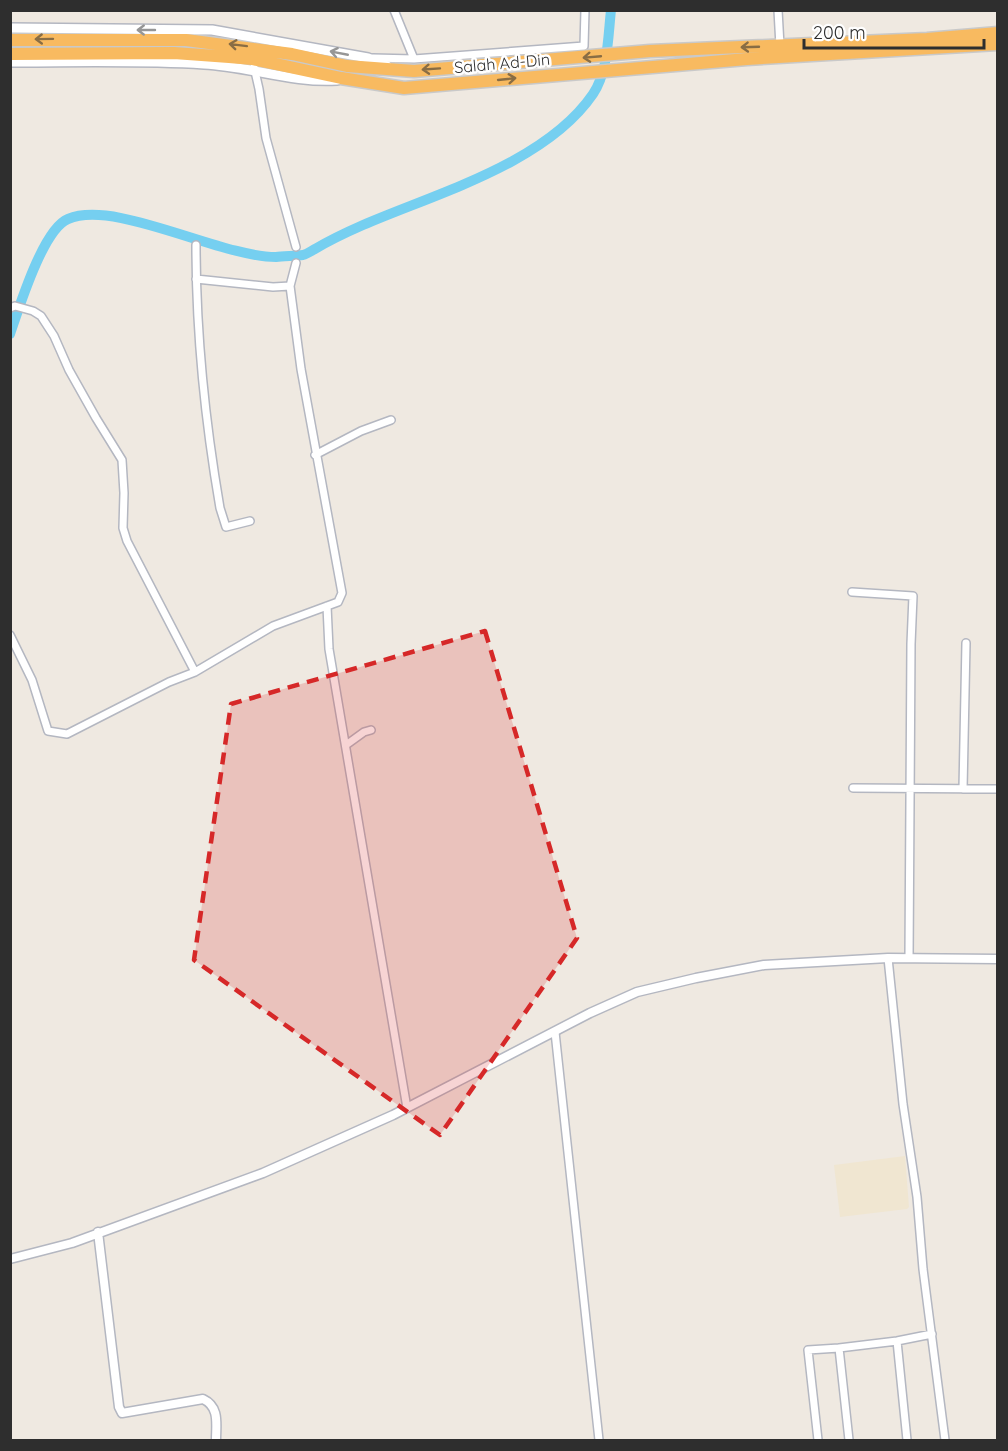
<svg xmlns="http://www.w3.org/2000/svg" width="1008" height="1451" font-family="Quicksand,sans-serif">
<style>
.education{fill:#f0e6d1}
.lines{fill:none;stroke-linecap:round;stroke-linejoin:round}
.river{stroke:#75cff0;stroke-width:10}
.minor-casing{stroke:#b4b7c1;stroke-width:10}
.tertiary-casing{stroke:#b4b7c1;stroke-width:11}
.secondary-casing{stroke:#b4b7c1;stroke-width:12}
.trunk-casing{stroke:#c9c9c9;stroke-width:15}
.minor{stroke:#fff;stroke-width:7}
.tertiary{stroke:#fff;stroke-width:8}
.secondary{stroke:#fff;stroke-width:9}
.trunk{stroke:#f8ba60;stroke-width:12}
.oneway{stroke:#969696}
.oneway2{stroke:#896d44}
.marked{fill:#d62828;fill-opacity:0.2;stroke:#d62828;stroke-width:4.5;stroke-dasharray:12 8;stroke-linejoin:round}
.labels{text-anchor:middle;stroke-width:5;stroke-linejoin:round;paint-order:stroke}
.street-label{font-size:16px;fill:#2e2e2e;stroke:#fff}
</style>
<rect width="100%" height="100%" fill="#efe9e1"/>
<path class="education" d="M905,1156L909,1207L907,1209L840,1217L834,1165Z"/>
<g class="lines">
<path class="river" d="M10,334C19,308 43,229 68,219C115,199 220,257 276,257C283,256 296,256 303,255C307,254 311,251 315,249C330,240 347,232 363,225C437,193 546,163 593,94C608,72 608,37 611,10"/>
<defs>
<path id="minor" d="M394,10L414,59
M778,10L780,46
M373,58L414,59L584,46L585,10
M254,67L259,89L266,138L296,247
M196,245C196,333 205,421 220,508L226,527L250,521
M196,279L273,287L290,286L296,263
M10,308L15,306L33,311L41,316L54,336L69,370L96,418L122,460L124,493L123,528L127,541L195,672
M315,455L361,431L391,420
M852,592L913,596L911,644L909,958
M327,606L329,649L407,1108
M10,635L32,680L48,731L67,734L169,682L195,672L273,626L338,602L342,593L301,369L290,286
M346,745L364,732L371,730
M853,788L998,789
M963,789L966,643
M888,958L903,1104L917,1197L923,1269L945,1440
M555,1032L599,1440
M897,1341L907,1440
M818,1440L808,1350L839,1348
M849,1440L839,1348L897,1341L932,1334"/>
<path id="tertiary" d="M98,1232L119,1407L122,1413L203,1399C220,1407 216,1424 216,1440
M10,1259L72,1243L263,1173L393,1115L590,1013L637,992L696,978L764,965L888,958L998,959"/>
<path id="secondary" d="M10,28L212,30L368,58L387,66
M10,62C75,62 140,60 204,64C248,66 293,83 337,80"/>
<path id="trunk" d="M10,40H186L292,54L347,66L414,71L650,51L927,39L998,33
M10,54L174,53L229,57L252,59L341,78L404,88L747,59L998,44"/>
</defs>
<use href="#minor" class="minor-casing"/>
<use href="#tertiary" class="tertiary-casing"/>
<use href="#secondary" class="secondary-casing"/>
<use href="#trunk" class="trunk-casing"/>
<use href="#minor" class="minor"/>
<use href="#tertiary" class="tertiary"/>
<use href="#secondary" class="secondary"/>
<use href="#trunk" class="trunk"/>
</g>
<defs><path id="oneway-shaft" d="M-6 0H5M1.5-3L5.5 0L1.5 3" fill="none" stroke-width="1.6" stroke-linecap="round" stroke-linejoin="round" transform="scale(1.5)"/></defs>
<g class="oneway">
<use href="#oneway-shaft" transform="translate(146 30) rotate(-180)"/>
<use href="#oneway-shaft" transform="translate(339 53) rotate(-169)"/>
</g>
<g class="oneway2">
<use href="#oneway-shaft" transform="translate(44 39) rotate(179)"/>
<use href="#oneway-shaft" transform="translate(238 45) rotate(-173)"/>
<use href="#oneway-shaft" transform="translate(750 47) rotate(178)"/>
<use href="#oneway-shaft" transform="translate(592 57) rotate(175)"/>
<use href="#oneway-shaft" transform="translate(431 69) rotate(176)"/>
<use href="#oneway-shaft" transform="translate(507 79) rotate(-6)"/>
</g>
<path class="marked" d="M485,631L577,938L440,1135L194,960L231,704Z"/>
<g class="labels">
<g class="street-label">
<text transform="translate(502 63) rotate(-5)" y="6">Salah Ad-Din</text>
</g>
</g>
<rect width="1008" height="1451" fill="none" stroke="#2e2e2e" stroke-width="24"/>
<path d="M804 39v9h180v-9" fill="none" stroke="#2e2e2e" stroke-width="3"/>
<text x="813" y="39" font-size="18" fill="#2e2e2e" stroke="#ffffff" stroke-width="4.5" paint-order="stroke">200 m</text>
</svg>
